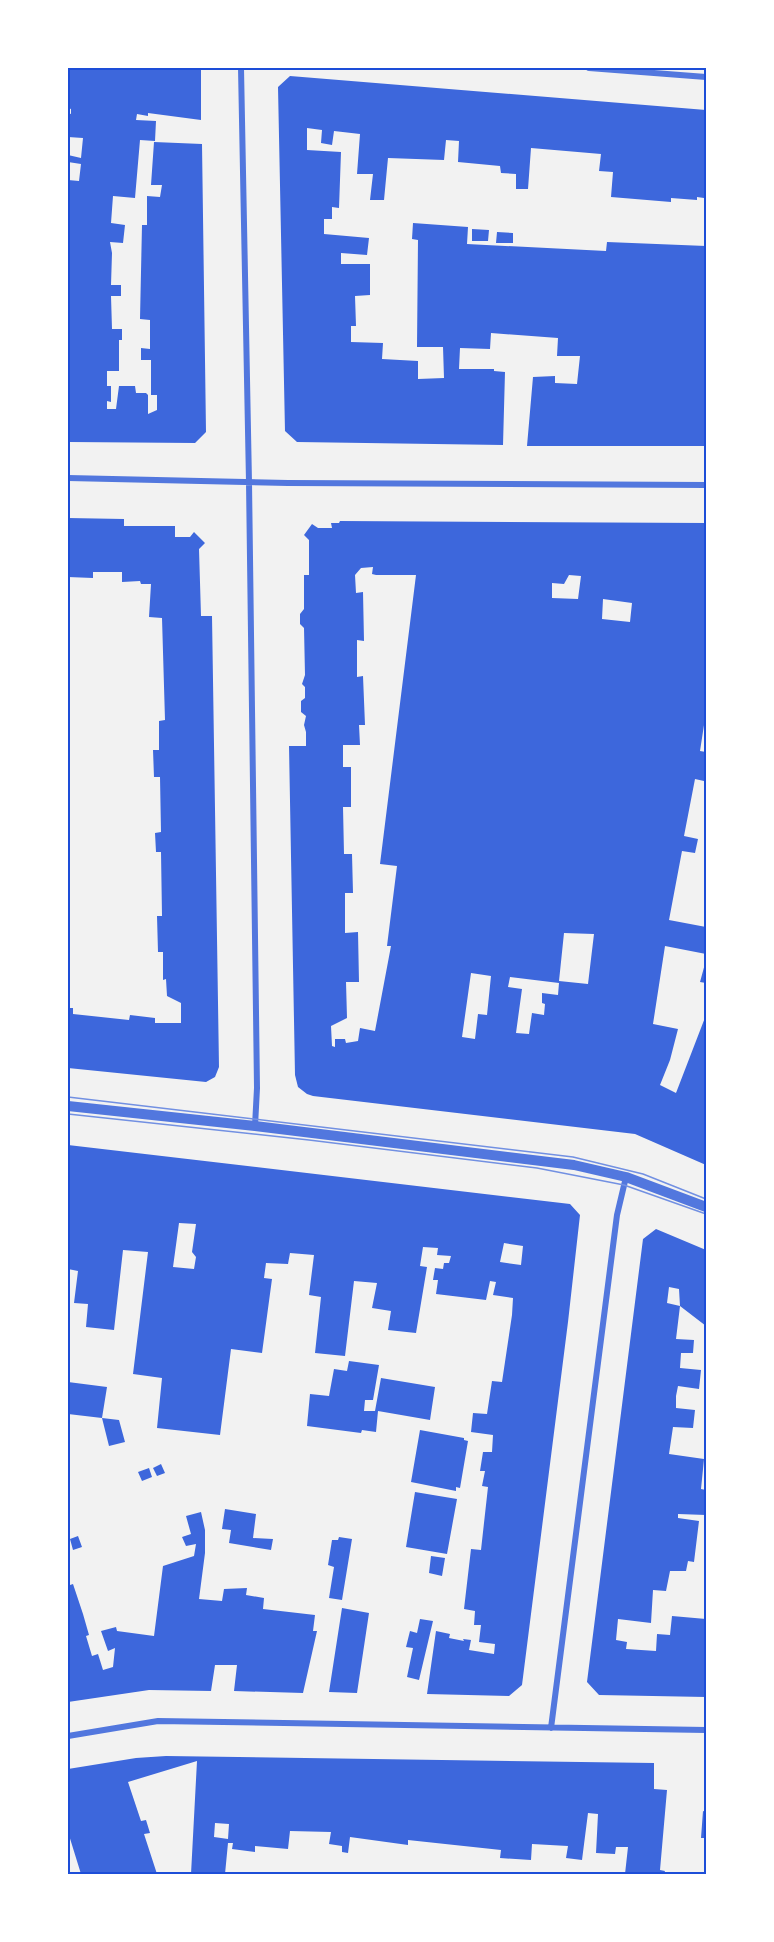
<svg xmlns="http://www.w3.org/2000/svg" width="774" height="1942" font-family="'Noto Serif',serif">
<style>
.building{fill:#3d67dc;fill-rule:evenodd}
.lines{fill:none;stroke-linecap:round;stroke-linejoin:round}
.minor{stroke:#5277de;stroke-width:6}
.tertiary{stroke:#5277de;stroke-width:10}
.tram{stroke:#7290e2;stroke-width:1.5}
.neatline{fill:none;stroke:#1d4ed8;stroke-width:2}
</style>
<rect width="100%" height="100%" fill="#f2f2f2"/>
<path class="building" d="M68,68H201V120L148,113V116L137,114L136,120L156,121L155,141L140,140L135,198L113,196L111,223L125,225L123,243L110,242L112,253L111,285H121V296H111L112,329H122V340H119V371H107V386H111V402L107,401V409H116L119,386H135L136,393H146L148,395V414L157,410V395H151V360H141V348L150,349V320L140,319L142,225H147V196L160,197L162,185H151L154,142L202,144L206,432L195,443L70,442L68,440V180L79,181L81,164L68,162V155L81,158L83,138L68,137V113L71,114V109L68,108Z
M290,76L706,110V190H704V198L697,197V200L671,198V202L611,197L613,172L599,171L601,154L531,148L528,189H516V174L501,173L500,166L458,162L459,141L446,140L444,160L388,158L384,200H370L373,174H357L360,134L334,131L332,145L321,143L322,130L307,128V150L341,152L339,208L332,207V219H324V234L369,238L367,255L341,253V264H370V295L355,296L356,326H351V342L383,343L382,359L418,361V379L444,378L443,347H417L418,240L412,239L413,223L468,227L467,244L606,251L607,242L706,246V446H527L533,377L555,376V383L577,384L580,356H557L558,338L491,333L490,349L460,348L459,369H494V371L505,372L503,445L297,442L285,431L278,87Z
M472,229L489,230L488,241H472Z
M497,232L513,233V243H496Z
M68,518L124,519V526H175V537H190L194,532L205,543L199,549L201,616H212L219,1067L215,1077L206,1082L68,1068V1008H73V1014L129,1020L130,1015L155,1018V1023H181V1003L167,996L166,979L163,980V952H158L157,916H162L161,852H156L155,833L161,832L160,777H154L153,750H159V721L165,720L162,618L149,617L151,584H141L140,581L122,582V572H93V578L68,577Z
M340,521L706,523V712L700,751L706,752V770L704,781L695,779L684,836L698,839L695,853L682,851L669,920L706,927V954L665,946L653,1024L678,1029L670,1060L660,1085L676,1093L706,1015V1165L635,1134L313,1096L307,1094L298,1087L295,1075L289,746H306V732L304,725L306,716L301,712V701L305,698V687L302,684L305,675L304,628L300,624V614L304,609V575H309V540L304,535L312,524L318,528H332L331,523H339ZM373,567L372,574L376,575H416L380,864L397,866L387,946H391L375,1031L360,1028L358,1041L346,1043L345,1039H335V1047L332,1046L331,1026L347,1018L346,982H359L358,932L345,933V893H353L352,854H344L343,807H351V767H343V745H360L359,725H365L363,676L357,677V640L364,641L363,592L356,593L355,575L361,568ZM569,575L581,576L578,599L552,598V583L564,584ZM603,599L632,603L630,622L602,619ZM564,933L594,934L588,984L559,981ZM471,973L491,976L487,1015L478,1014L475,1039L462,1037ZM510,977L559,983L558,995L542,993V1003L545,1004L544,1015L532,1013L529,1034L516,1033L522,989L508,987Z
M706,960V983L700,982Z
M68,1145L570,1204L580,1215L568,1322L522,1685L509,1696L427,1694L436,1631L450,1634L449,1638L464,1641L463,1639L471,1640L469,1650L494,1654L495,1644L479,1642L481,1625H474L475,1611L464,1609L471,1549L481,1550L488,1487L482,1486L485,1471H480L483,1452H492L493,1435L471,1432L473,1413L487,1414L492,1381L502,1382L512,1315L513,1298L493,1295L496,1282L490,1281L486,1300L436,1294L438,1280H433L435,1268L443,1269L444,1263H449L451,1256L437,1255L438,1248L423,1247L420,1266L427,1267L416,1333L388,1330L391,1311L372,1308L377,1283L354,1281L345,1356L315,1353L321,1297L309,1295L314,1255L290,1253L288,1264L266,1263L264,1278L272,1279L262,1353L231,1349L220,1435L157,1428L162,1378L133,1374L148,1252L123,1250L114,1330L86,1327L88,1304L74,1303L78,1271L68,1269ZM179,1223L196,1224L192,1252L196,1257L194,1269L173,1267ZM504,1243L523,1246L521,1265L500,1262Z
M656,1229L706,1250V1326L680,1306L676,1339L694,1340L693,1353H681L680,1368L701,1370L699,1389L678,1386L676,1396V1408L695,1410L693,1428L673,1427L669,1454L704,1459L701,1489L706,1490V1515L678,1514V1518L699,1521L694,1562L688,1561L686,1571H670L666,1591L653,1590L651,1623L618,1619L616,1640L627,1642L626,1649L656,1651L657,1634L670,1635L672,1616L706,1619V1697L599,1695L587,1682L643,1239ZM669,1287L679,1289L680,1306L667,1303Z
M349,1361L379,1365L373,1400H365L364,1411H375L381,1378L435,1387L430,1420L378,1411L376,1432L362,1430L361,1433L307,1426L310,1394L329,1396L334,1369L347,1371Z
M68,1382L107,1387L102,1418L68,1414Z
M102,1418L119,1420L125,1442L109,1446Z
M420,1430L464,1438V1440L468,1441L460,1488L456,1487V1491L411,1482Z
M161,1464L165,1473L157,1476L153,1468Z
M149,1468L152,1477L142,1481L138,1472Z
M415,1492L457,1499L447,1554L406,1547Z
M225,1509L256,1514L253,1538L273,1539L271,1550L229,1543L231,1530L222,1529Z
M201,1512L205,1530V1553L199,1599L222,1601L224,1589L247,1588L246,1595L264,1598L263,1609L315,1615L313,1631H317L303,1693L234,1691L237,1665H215L211,1691L149,1690L68,1702V1577L70,1585L73,1584L83,1614L89,1635L86,1636L92,1656L98,1654L103,1670L113,1667L115,1648L108,1651L101,1631L116,1627L117,1631L154,1636L163,1566L194,1556L196,1544L186,1546L182,1537L191,1534L186,1516Z
M78,1536L82,1547L73,1550L70,1539Z
M339,1537L352,1539L342,1600L329,1598L334,1567L328,1565L332,1540H338Z
M431,1556L445,1558L442,1576L429,1573Z
M342,1608L369,1613L357,1693L329,1692Z
M420,1619L433,1621L419,1680L407,1677L413,1648L406,1647L410,1631L417,1633Z
M166,1756L654,1763V1789L667,1790L660,1870L665,1871L664,1874H625L628,1847H616L615,1854L596,1853L598,1814L588,1813L582,1860L566,1858L568,1846L532,1844L531,1860L500,1858L501,1850L408,1840V1845L350,1837L348,1853L342,1852V1846L329,1844L331,1832L290,1831L288,1849L255,1846V1852L232,1849L233,1843H228L225,1874H191L197,1761L128,1782L141,1821L146,1820L150,1833L144,1834L157,1874H81L68,1832V1769L136,1758ZM215,1823L229,1824L228,1839L214,1837Z
M703,1811L706,1812V1838H701Z"/>
<g class="lines">
<path class="minor" d="M241,68L249,482L257,1088L255,1126
M589,68L706,77
M68,478L288,483L706,485
M551,1728L617,1215L626,1177
M68,1736L158,1721L706,1730"/>
<path class="tertiary" d="M68,1106L255,1126L574,1165L626,1177L706,1207"/>
<path class="tram" d="M68,1097L573,1157L643,1174L706,1199
M68,1114L309,1140L537,1168L624,1185L706,1214"/>
</g>
<rect width="774" height="1942" fill="none" stroke="#ffffff" stroke-width="138"/>
<rect x="69" y="69" width="636" height="1804" class="neatline"/>
</svg>
